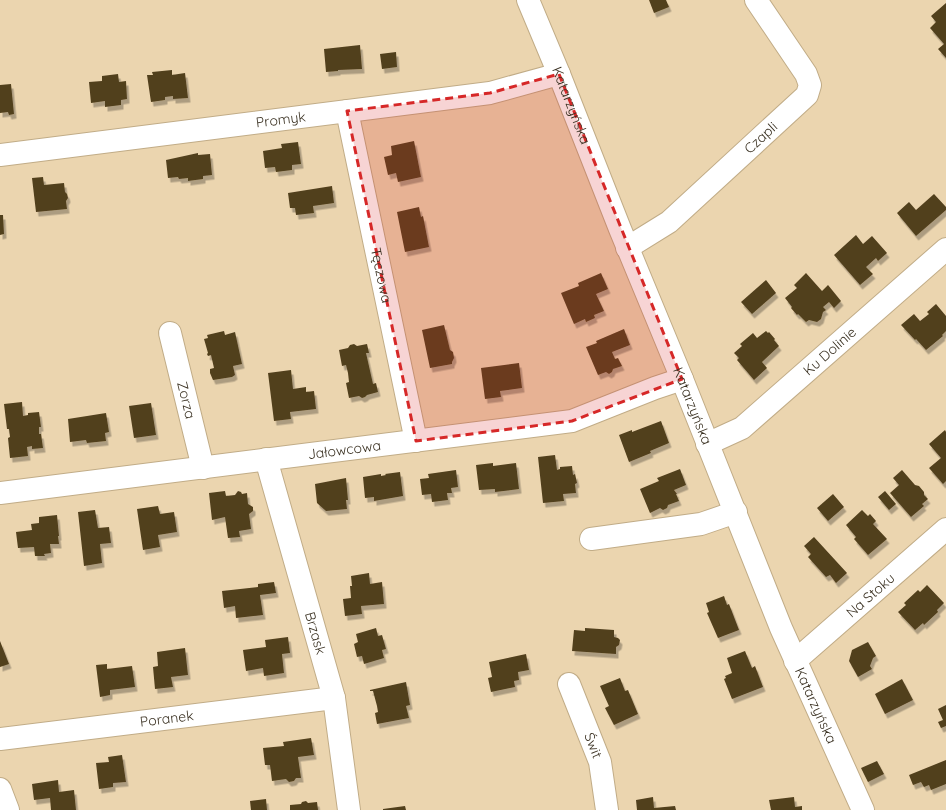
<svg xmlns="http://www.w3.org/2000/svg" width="946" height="810" font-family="Quicksand,sans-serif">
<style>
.building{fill:#513f1d;filter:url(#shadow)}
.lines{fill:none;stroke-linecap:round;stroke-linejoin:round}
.minor-casing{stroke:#c1ac87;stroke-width:24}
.minor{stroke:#fff;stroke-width:22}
.marked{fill:#d62828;fill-opacity:0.2;stroke:#d62828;stroke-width:3;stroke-dasharray:8 5;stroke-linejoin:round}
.labels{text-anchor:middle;stroke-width:4;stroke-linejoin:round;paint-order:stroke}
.street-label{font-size:14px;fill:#3b3223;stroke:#fff8ed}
</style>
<defs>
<filter id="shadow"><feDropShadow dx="2.5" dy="4.5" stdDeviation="0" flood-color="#0004"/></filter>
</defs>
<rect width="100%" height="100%" fill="#ebd5af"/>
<path class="building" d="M649,0H666L669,7L654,13Z
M946,3V58L938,49L944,44L930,28L936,22L931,16Z
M360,45L362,69L338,70V71L326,72L324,49Z
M396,52L397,67L382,69L380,54Z
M172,70V75L185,73L188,98L173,99V96L165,97V100L151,102L147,75H153L152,72Z
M118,74L119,82L126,81L127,99L121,100V105L105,107V101L91,103L89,82L102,81V76Z
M11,84L14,114L9,115L8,112L0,113V85Z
M414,141L421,177L398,182L396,173L388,175L384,157L392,155L391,146Z
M298,142L301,164L292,165V170L276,172L275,167L265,168L263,151L282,148L281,144Z
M198,153V155L210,154L212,175L203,176V179L188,181V178L179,179L178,177L168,178L166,160Z
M43,177L44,185L64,183L65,192L67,194L68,198L66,201L67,209L36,212L32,178Z
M332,186L334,203L313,206L314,213L296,215L295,208H290L288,193Z
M934,194L946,207V210L916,236L897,213L909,202L916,210Z
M419,207L421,217L423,216L429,247L405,252L397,212Z
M0,215H3L4,234L0,235Z
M856,235L863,244L872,236L887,253L878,261L876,258L866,267L873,274L860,285L834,255Z
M601,273L608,289L596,294L604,311L594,315L595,318L586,322L585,319L574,324L561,293L579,286L578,283Z
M806,273L822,291L828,285L841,301L834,308L829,302L823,307L826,310L823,312L821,319L817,322L809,320L806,322L798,314L797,315L791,308L792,307L785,298L797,288L794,285Z
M766,280L776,293L752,314L741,302Z
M936,304L946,316V331L942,335L943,336L926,350L916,339L915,340L901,325L914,314L920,321L929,314L927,312Z
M444,325L450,350L453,352L454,358L452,362V364L430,368L422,330Z
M624,329L630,345L612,352L615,359L618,358L622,366L613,369L612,372L609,374L606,372L598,375L586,347L597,343L596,341Z
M224,331L225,335L235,332L242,364L233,366L235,375L232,377L213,380L210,373V369L214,368L211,355L208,356L207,354L208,353L204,339L208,338L207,335Z
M766,331L768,333L769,332L775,339L774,340L779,346L762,362L767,368L754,380L737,360L739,358L734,353L742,346L740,344L753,333L757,338Z
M354,344L357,346L367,344L369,353H366L373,384L376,383L378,392L367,395L365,397L362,398L359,396L349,398L346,383L349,382L348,373L346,365L342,366L339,350L348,348L350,345Z
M519,363L522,388L500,391L501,397L485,399L481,368Z
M291,370L293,389L306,387V392L314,391L316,409L290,412L291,419L274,421L268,373Z
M22,402L23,416L28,415V413L39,412L41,427H39V434H41L43,448L32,449V446L27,447L28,456L10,458L8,438L10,437L9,429H7L4,404Z
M151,403L156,435L134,438L129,406Z
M106,413L109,432L105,433L106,441L87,443L86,440L70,442L68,419Z
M661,421L669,443L650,451L651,453L629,462L619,435L632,430V432Z
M945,430L946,432V481L943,484L929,468L941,458L929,444Z
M555,455L557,470L560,469V467L572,466L573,475L575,474L577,483L575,484L576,493L563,494L564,501L543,503L538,457Z
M493,463V466L516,463L519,489L495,492V489L479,490L476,465Z
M680,469L686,485L674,490L677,494H676L679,501L668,505L667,508L663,510L660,508L650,513L640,489L659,481L657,478Z
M456,470L458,487L451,488L452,493H447L448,500L432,502L431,494L422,495L420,479L429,478L428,474Z
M902,470L915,485L919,486L924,492V495L928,499L922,504L924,506L911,517L890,493L899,485L893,478Z
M400,472L403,496L374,501V497L365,498L363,477L381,474V476L386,475L385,474Z
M346,478L348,500H346L347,509L326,511L317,503L315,484Z
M225,491L226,496L235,495L238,491L241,492L242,494L247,493L248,504L253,507V511L249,514L251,529L239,531L240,537L228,538L225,517L212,520L209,493Z
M885,491L896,504L889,510L878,497Z
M833,494L844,507L828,521L817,508Z
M158,506L160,514L174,512L177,532L158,535L160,547L143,550L137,509Z
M95,510L98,528L109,527L111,543L100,544L102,563L84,566L78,512Z
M862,510L868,516L870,514L876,521L873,524L887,539L868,555L854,539L856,537L846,525Z
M57,515L59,536H58L59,544H50L51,553L44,554L45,556H35L34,547L18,548L16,532L32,530L31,524L39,523V517Z
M814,537L847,573L836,583L830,575L826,577L808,557L811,554L804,546Z
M369,573L370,584L382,582L384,604L361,606L362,614L345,616L343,599L351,598L350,586H352L351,576Z
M274,582L276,593L260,595L263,615L236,618L235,606L224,608L222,591L258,587V584Z
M927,585L944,603L937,610L938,612L924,625L923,623L915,630L898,612L906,605L904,603L918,590L920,592Z
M724,596L727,605L729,604L739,630L718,638L707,613L709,612L706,603Z
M376,628L378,636L382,635L386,649L382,650L384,658L364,664L362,656L357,657L354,644L358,642L356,634Z
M585,628L614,630V637L618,638L620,640L619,645L616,647V654L572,651L574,630L585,631Z
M288,637L290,653L282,654L284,673L264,676L263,668L246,671L243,650L266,647L265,640Z
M0,641L9,664L0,667Z
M868,642L876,656L873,658L870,666L872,669L858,677L849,661L852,650Z
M185,648L188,675L171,677L173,687L155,689L153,667L158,666L157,652Z
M745,651L752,668L755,666L763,687L732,699L724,679L726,678L725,676L732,673L727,658Z
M526,654L529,670L518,672L519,680L514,681L515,687L491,692L488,678L492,677L489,662Z
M107,664V669L132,666L135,687L110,690V695L100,697L96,665Z
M620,678L625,691L628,690L638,714L614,725L605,708L609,706L600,686Z
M902,679L913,700L885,714L875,694Z
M406,682L410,705L406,706L409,718L377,724L375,713L378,712L377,706L373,691H370V690Z
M946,705V726L941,728L938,722L943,720L938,709Z
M311,738L314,755L298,757L301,778H296L294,781L289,782L286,779L272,781L270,765H265L263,748L284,746L283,742Z
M122,755L126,782L113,783V787L99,789L96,763L109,762L108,757Z
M946,760V784L931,790L929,785L924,787L921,782L913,785L909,775Z
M877,761L884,774L868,782L861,768Z
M58,780L59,792L74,790L76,810H51L50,798L34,800L32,784Z
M653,797L654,808L675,806L676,810H637L636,800Z
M794,797L795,807L802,806V810H771L769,800Z
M266,799L267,810H251L250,801Z
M306,801L308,803L317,802L318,810H290V805L301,804L302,802Z
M405,806L406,810H383V809Z"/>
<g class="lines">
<defs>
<g id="minor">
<path id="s1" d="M528,0L559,74L620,229L682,379L781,628L863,810"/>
<path id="s2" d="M347,111L416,441"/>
<path id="s3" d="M0,155L490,93L559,74"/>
<path id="s4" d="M627,248L669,222L807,95L810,85L806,74L756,0"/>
<path id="s5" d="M170,333L203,468"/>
<path id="s6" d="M707,444L742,428L946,249"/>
<path id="s7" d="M266,459L334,698L349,810"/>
<path id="s8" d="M0,493L572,421L655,388L682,379"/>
<path d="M591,539L701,524L736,512"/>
<path id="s9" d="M795,661L946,529"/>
<path id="s10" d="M569,684L600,762L607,810"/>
<path id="s11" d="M0,739L334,698"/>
<path d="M0,789L8,810"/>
</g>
</defs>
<use href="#minor" class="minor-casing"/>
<use href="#minor" class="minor"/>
</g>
<path class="marked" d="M559,74L682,379L572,421L416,441L347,111L490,93Z"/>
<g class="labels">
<g class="street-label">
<text dy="5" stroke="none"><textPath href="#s1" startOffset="114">Katarzyńska</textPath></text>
<text dy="5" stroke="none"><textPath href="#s3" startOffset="283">Promyk</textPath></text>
<text dy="5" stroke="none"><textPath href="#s4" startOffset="174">Czapli</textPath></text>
<text dy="5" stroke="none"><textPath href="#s2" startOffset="168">Tęczowa</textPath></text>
<text dy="5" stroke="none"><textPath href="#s6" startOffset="155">Ku Dolinie</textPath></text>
<text dy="5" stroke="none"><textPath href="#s5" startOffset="69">Zorza</textPath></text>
<text dy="5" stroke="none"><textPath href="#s1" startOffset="438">Katarzyńska</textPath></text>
<text dy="5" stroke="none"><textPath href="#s8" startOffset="347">Jałowcowa</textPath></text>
<text dy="5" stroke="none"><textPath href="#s9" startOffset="100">Na Stoku</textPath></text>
<text dy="5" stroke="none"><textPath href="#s7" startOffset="181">Brzask</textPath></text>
<text dy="5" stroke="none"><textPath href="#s1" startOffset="762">Katarzyńska</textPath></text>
<text dy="5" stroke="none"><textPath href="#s11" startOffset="168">Poranek</textPath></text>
<text dy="5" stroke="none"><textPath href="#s10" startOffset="66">Świt</textPath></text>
</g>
</g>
</svg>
